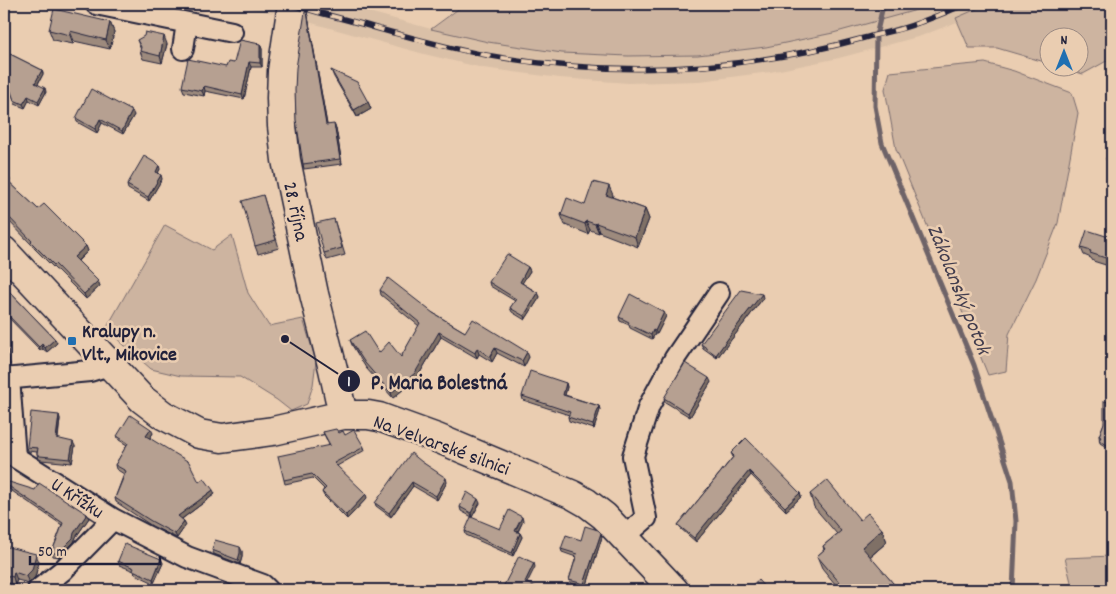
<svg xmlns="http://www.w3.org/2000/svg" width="1116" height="594" font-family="Dekko,sans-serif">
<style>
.built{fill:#dac0a7}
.green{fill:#cdb4a0;stroke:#786b6e}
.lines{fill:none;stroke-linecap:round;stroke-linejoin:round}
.stream{stroke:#6e6368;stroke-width:5}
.minor-casing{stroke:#22223b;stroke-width:24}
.secondary-casing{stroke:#22223b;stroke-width:31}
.minor{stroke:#eacdb1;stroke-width:20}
.secondary{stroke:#eacdb1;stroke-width:28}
.rail-casing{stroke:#22223b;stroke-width:5.5}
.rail{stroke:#eacdb1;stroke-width:4;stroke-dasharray:11;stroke-linecap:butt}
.wall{fill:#9d8a7d;stroke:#22223b}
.shaded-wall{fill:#7f7066;stroke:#22223b}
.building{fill:#b6a091;stroke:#22223b}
.poi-dot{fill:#1f6fb2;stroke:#eacdb1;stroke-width:2}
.labels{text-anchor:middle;stroke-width:5;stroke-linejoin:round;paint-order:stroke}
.street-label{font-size:20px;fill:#22223b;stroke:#eacdb1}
.poi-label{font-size:20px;font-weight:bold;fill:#22223b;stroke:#eacdb1;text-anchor:start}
.water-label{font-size:21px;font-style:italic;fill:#423d4e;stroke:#eacdb1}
.leader{fill:none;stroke:#22223b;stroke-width:2}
.callout-dot{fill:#22223b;stroke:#eacdb1;stroke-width:2}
.mark-label{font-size:15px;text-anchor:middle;font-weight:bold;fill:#fff}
.callout-label{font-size:21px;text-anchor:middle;font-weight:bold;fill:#22223b;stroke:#eacdb1;stroke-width:5;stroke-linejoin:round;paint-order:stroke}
</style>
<rect width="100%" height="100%" fill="#eacdb1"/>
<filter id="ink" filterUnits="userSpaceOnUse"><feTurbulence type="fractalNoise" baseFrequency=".02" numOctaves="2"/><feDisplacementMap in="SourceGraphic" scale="10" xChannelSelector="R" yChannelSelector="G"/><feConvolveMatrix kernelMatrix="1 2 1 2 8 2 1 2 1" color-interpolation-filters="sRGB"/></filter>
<g filter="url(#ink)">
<path class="built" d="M232,4H340L431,29L488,42L562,53L628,56L698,55L766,47L833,33L913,11L932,4H999L980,13L921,36L839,58L770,72L700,81L628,83L560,78L483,68L424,54L290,17Z"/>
<path class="green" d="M465,4H932L913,11L833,33L766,47L698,55L628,56L562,53L488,42L431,29Z
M988,4H1112V58L1083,74L1063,68H1078V38H1048V63L997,48H969L956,18Z
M985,63L1014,71L1072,93L1078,113L1058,223L1036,279L1009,334L1006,371L988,375L896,149L885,89L890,72Z
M165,225L212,250L232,235L248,293L269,326L303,319L316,361L313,385L307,404L291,411L277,400L240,377L181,376L151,369L106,329Z
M1112,556V590H1073L1065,558Z"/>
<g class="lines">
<path class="stream" d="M888,4L882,10L876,36L875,106L882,143L974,365L1012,481L1016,521L1013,590"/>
<defs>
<path id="minor" d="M96,4L232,32
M183,49L187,23
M9,378L15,457L113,519L187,557L263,585L268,590
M4,379L90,371L109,365
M623,538L646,518L633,456L649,406L675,358L719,293
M38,590L62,571L113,519"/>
<path id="secondary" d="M292,4L282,71L281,98L282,126L286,160L314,294L333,369L343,415
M4,251L142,399L163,415L199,434L222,438L273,431L343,415H368L379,417L437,438L573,495L587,503L604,516L674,590"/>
</defs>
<use href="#minor" class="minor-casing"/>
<use href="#secondary" class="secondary-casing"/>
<use href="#minor" class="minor"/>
<use href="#secondary" class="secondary"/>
<defs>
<path id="rail" d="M288,4C320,13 352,21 383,30C417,39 451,49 486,55C613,78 739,72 864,38C882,33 901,30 918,23C935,17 951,10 967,4"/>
</defs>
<use href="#rail" class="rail-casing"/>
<use href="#rail" class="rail"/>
</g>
<path class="wall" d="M307,12L308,17L327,125L336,128L342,164L304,169L303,164Z
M110,22L114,32L110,49L74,41L73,44L53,40L49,30Z
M137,40L167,44L162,63L143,59L140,51L141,50Z
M260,44L262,49V67H251L244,99L205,91L204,96L184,92L182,87L226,67L234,63Z
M4,51L42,70L43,74L38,84L46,92L39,105L29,100L25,108L15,104L11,90L5,87L4,84V82L6,78L4,76Z
M331,70L368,102L371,109L357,117L334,77Z
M134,115L123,134L102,123L97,133L77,122L76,118Z
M1112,144V164L1107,162L1106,159Z
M160,169L158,173L162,179L149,201L128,189L127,185Z
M4,171L10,180L9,182L38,209L86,246L88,251L78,261L98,281L100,286L86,299L57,270H56L33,247L32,245L4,216Z
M263,195L279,248L258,254L255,246Z
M613,195L612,197L645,209L649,219L638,247L599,232V233L590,230L588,234L565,225L561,215L585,205Z
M334,219L345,255L327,260L324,253Z
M1112,238V267L1093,261L1091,258L1084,255L1081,248Z
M528,267L530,271L522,283L538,293L540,297L525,320L512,312L510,308L515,301L490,286L489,282Z
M4,286L55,339L57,343L47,352L43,349L41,351L4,313Z
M380,290L433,313L465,332L529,357L524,367L497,353L492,362L479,354L477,358L441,337L417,378L393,398L366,368L352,345L350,340L379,353L401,357L419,326L381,295Z
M763,298L745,322L717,358L703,348L701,344Z
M666,316L657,334H655L652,339L630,328L629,325L620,321L619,317Z
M4,345H6L8,350L10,365H4Z
M711,382L690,417L665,402L664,398Z
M566,383L567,387L565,395L599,406L600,410L594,429L569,421L568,417L569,415L523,400L522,396Z
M1112,403V451L1100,443L1099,436Z
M59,415L60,419L58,439L75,446L72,463L41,460L38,458L37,454V452L28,451L27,447Z
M323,432L345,435L364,447L365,450L337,466L367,498L347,519L324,496L322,492L324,489L313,478L285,484L284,480L329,445Z
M153,433L150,438L199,482L215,494L182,519L184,521L186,525L177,538L152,526L116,502L115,498L124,474L116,469L115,465L127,445L119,440L117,436Z
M731,453L800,493L801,497L786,511L751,475L696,542L680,528L678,525L733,457Z
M422,462L447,482L437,500L413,486L391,517L376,506L375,503Z
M7,485L87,514L89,518L76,537L74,542L59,557L53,556L52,552L62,525L9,489Z
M810,494L860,520L882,529L887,542L870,557L899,590H840L822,568L817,556L824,550L823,546L837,534L814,507Z
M480,503L472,517L461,511L460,507Z
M523,521L518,532L520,533L522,537L513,556L466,535L465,531L500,529Z
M601,533L602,537L586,588L570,583L569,580L576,557L562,552L561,549Z
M4,546L39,562L35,577L29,583L17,580L15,585L4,582Z
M212,550L242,551V557L240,564L214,554Z
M161,559L163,563L154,583L135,574L134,571L119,565L118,561Z"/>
<path class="shaded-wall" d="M6,4H9L4,24V16Z
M307,12L308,17L328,130L326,125Z
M110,22L114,32L110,49L106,40Z
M70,31L74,41L73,44L70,35Z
M164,36L167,44L162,63L160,56Z
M260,44L262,49V67L260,63Z
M249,62L251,67L244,99L242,95Z
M42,70L43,74L36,87L35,83Z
M204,86L205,91L204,96L202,91Z
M45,88L46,92L39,105L38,101Z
M28,96L29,100L25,108L23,104Z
M368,102L371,109L357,117L354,110Z
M132,111L134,115L123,134L122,131Z
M100,119L102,123L97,133L95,129Z
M334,124L336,128L342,164L340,159Z
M159,165L160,169L157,175L156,172Z
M8,175L10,180L7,183L5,178Z
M161,175L162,179L149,201L148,197Z
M609,186L613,195L610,204L606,195Z
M645,209L649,219L638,247L635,237Z
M586,221L590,230L588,234L585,224Z
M596,223L599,232V233L595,224Z
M86,246L88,251L76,262L74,257Z
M528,267L530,271L521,285L520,282Z
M98,281L100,286L86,299L84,294Z
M538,293L540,297L525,320L524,316Z
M762,294L763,298L745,322L717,358L716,355L743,318Z
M664,312L666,316L657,334L655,331Z
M653,330L655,334L652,339L651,335Z
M439,332L441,337L417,378L393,398L391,393Z
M55,339L57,343L47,352L45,348Z
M42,344L43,349L41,351L39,347Z
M6,345L8,350L10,365L8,359Z
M477,348L479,354L477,358L475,353Z
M495,348L497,353L492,362L490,357Z
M527,352L529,357L524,367L522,361Z
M709,378L711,382L690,417L688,413Z
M566,383L567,387L564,399L563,395Z
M599,406L600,410L594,429L593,425Z
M59,415L60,419L57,442L56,438Z
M151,429L153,433L148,441L146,436Z
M73,442L75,446L72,463L70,459Z
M6,465L7,469L4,479V471Z
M749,471L751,475L696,542L694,538Z
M446,478L447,482L437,500L436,496Z
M412,482L413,486L391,517L389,513Z
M213,490L215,494L179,521L178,516Z
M800,493L801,497L786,511L785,507Z
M366,494L367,498L347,519L346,515Z
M478,499L480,503L472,517L471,513Z
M87,514L89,518L76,537L74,542L59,557L57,554L74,533Z
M522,517L523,521L516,535L515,531Z
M184,521L186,525L177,538L175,534Z
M882,529L887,542L866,560L862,547Z
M520,533L522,537L513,556L512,553Z
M601,533L602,537L586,588L584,584Z
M240,547L242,551V557L240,564L238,560Z
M36,554L39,562L35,577L29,583L26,576Z
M161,559L163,563L154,583L153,579Z
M534,563L535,567L526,585L525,582Z
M14,572L17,580L15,585L13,577Z"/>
<path class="building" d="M4,4H6L4,16Z
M54,9L110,22L106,40L70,31V35L49,30Z
M305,12H307L326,125L334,124L340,159L303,164L296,120L295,90L296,68Z
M145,32L164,36L160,56L140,51L141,47L137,40L144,36Z
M240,40L260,44V63L249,62L242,95L204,86L202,91L182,87L188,59L226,67L228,62L234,63Z
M4,51L42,70L35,83L45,88L38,101L28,96L23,104L14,100L9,86L4,83L7,75L4,73Z
M331,70L357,82L368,102L354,110Z
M91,89L132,111L122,131L100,119L95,129L76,118Z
M1110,144H1112V161L1106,159Z
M144,156L159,165L156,172L161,175L148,197L127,185Z
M4,171L8,175L5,178L38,209L44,204L86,246L74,257L98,281L84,294L55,264L54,265L31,242L32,241L4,212Z
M593,182L609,186L606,195L645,209L635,237L596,223L595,224L586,221L585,224L561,215L567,198L585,205Z
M263,195L276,240L255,246L242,201Z
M334,219L342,248L324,253L316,223Z
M1087,230L1112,238V260L1090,253L1091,251L1081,248Z
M507,254L528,267L520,282L538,293L524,316L510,308L516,299L489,282Z
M388,278L433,313L465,332L473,319L527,352L522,361L495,348L490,357L477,348L475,353L439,332L415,373L391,393L365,363L350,340L365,331L379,353L389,342L401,357L420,323L380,290Z
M4,286L55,339L45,348L42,344L39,347L4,311Z
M741,290L762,294L743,318L716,355L701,344Z
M630,294L664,312L655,331L653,330L651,335L628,324L629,322L619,317Z
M4,345H6L8,359L4,360Z
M685,363L709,378L688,413L664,398Z
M530,371L566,383L563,395L599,406L593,425L568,417L570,412L522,396Z
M1104,401L1112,403V448L1099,440L1101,437L1099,436L1104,423Z
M31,412L59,415L56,438L73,442L70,459L40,456L37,454L38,448L27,447Z
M130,415L151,429L146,436L189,462L199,482L204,478L213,490L178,516L184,521L175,534L151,521L115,498L126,471L115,465L128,443L117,436Z
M336,429L339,433L343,431L345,435L354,430L364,447L334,463L366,494L346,515L322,492L326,488L312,474L284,480L278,456L330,445L323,432Z
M746,438L800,493L785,507L749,471L694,538L678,525L734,456L731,453Z
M411,453L422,462L446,478L436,496L412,482L389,513L375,503Z
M827,480L860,520L868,513L882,529L862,547L899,590H846L817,556L825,549L823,546L841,531L810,494Z
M9,482L35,490L39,483L87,514L74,533L73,538L57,554L52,552L63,523L7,485Z
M467,492L478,499L471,513L460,507Z
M509,510L522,517L515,531L520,533L512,553L465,531L471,517L500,529Z
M585,526L598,530L601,533L584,584L569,580L577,554L561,549L566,535L581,540Z
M215,540L240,547V553L238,560L212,550Z
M125,544L161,559L153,579L133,570L134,568L118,561Z
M4,546L36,554L32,570L26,576L14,572L13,577L4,575Z
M519,556L534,563L525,582L541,590H504L502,589Z
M758,580L767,590H746Z"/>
</g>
<rect class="poi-dot" x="67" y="336" width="10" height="10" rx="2.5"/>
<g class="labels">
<g class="street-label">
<text transform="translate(297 211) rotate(78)" y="7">28. října</text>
<text transform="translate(442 444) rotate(20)" y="7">Na Velvarské silnici</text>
<text transform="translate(78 497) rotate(33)" y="7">U Křížku</text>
</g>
<g class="poi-label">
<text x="82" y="337">Kralupy n.<tspan x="82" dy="23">Vlt., Mikovice</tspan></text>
</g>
<g class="water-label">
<text transform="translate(960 289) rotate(68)" y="7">Zákolanský potok</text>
</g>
</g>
<path class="leader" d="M285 339L349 381"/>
<g class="callout-dot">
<circle cx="285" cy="339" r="5"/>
<circle cx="349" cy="381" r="12"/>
</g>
<g class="mark-label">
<text x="349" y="386">1</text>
</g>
<g class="callout-label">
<text x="439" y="389">P. Maria Bolestná</text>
</g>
<rect width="1116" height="594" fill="none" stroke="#eacdb1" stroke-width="20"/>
<rect x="10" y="10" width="1096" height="574" fill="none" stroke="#22223b" stroke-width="2" filter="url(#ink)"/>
<g transform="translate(1064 52)"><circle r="24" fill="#eacdb1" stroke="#9a8982"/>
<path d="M0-4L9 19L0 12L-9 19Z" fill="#1f6fb2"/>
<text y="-8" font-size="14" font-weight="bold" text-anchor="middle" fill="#22223b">N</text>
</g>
<path d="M30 556v8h130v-8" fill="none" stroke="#22223b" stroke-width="2.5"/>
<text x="38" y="556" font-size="15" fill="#22223b" stroke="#eacdb1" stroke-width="4" paint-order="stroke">50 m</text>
</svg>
